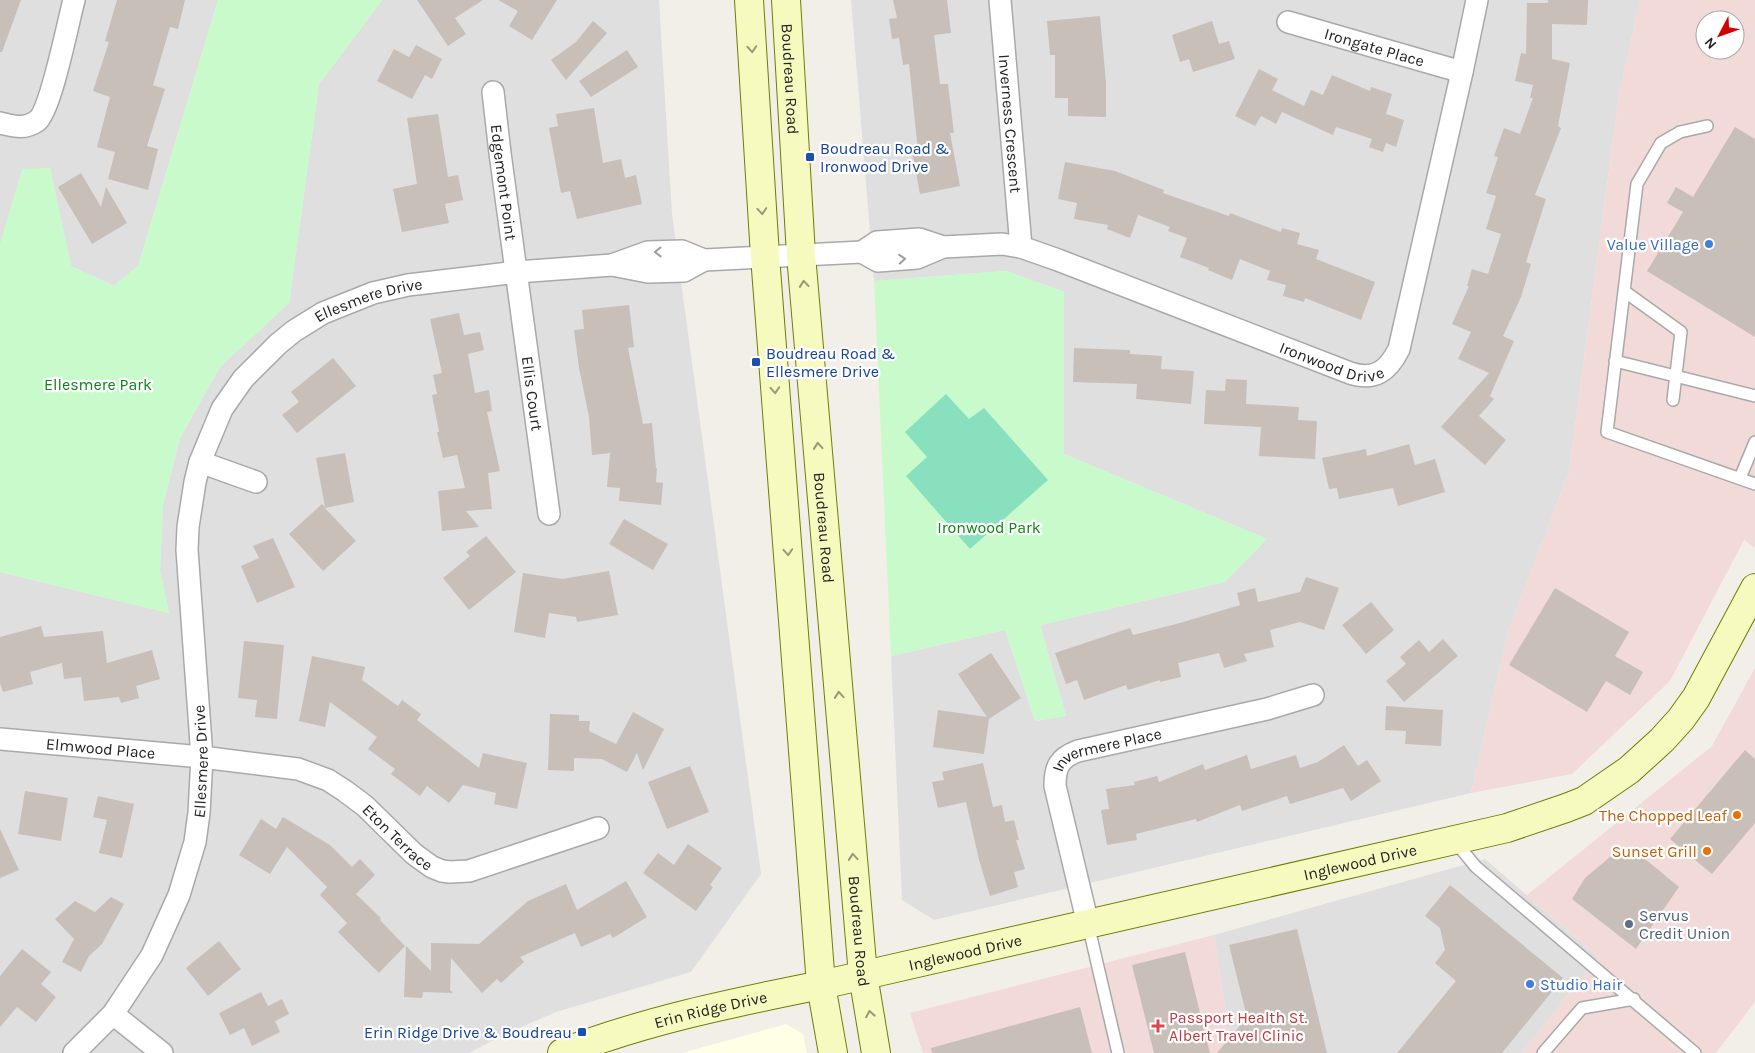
<svg xmlns="http://www.w3.org/2000/svg" width="1755" height="1053" font-family="Karla,sans-serif">
<style>
.residential{fill:#e0dfdf}
.commercial{fill:#f2dad9;fill-rule:evenodd}
.education{fill:#ffffe5}
.park{fill:#c8facc}
.pitch{fill:#88e0be}
.building{fill:#c7bfb8}
.lines{fill:none;stroke-linecap:round;stroke-linejoin:round}
.lane-casing{stroke:#a9a9a9;stroke-width:14}
.street-casing{stroke:#a9a9a9;stroke-width:24}
.secondary-casing{stroke:#707d05;stroke-width:30}
.lane{stroke:#fff;stroke-width:11}
.street{stroke:#fff;stroke-width:21}
.secondary{stroke:#f7fabf;stroke-width:28}
.oneway{stroke:#979978}
.oneway2{stroke:#9c9c9c}
.transit-dot{fill:#1a4fb4;stroke:#fff;stroke-width:2}
.shop-dot{fill:#3f7fe0;stroke:#fff;stroke-width:2}
.food-dot{fill:#e8710a;stroke:#fff;stroke-width:2}
.service-dot{fill:#5c6f8a;stroke:#fff;stroke-width:2}
.health-dot{fill:#e0444e;stroke:#fff;stroke-width:2}
.labels{text-anchor:middle;stroke-width:4.5;stroke-linejoin:round;paint-order:stroke}
.street-label{font-size:16px;fill:#222;stroke:#fff}
.transit-label{font-size:16px;fill:#164399;stroke:#fff;text-anchor:start}
.shop-label{font-size:16px;fill:#366cbe;stroke:#fff;text-anchor:end}
.park-label{font-size:16px;fill:#0c8416;stroke:#fff}
.food-label{font-size:16px;fill:#c56008;stroke:#fff;text-anchor:end}
.service-label{font-size:16px;fill:#4e5e75;stroke:#fff;text-anchor:start}
.health-label{font-size:16px;fill:#be3a42;stroke:#fff;text-anchor:start}
</style>
<rect width="100%" height="100%" fill="#f2efe9"/>
<path class="residential" d="M0,0H218L138,266L114,286L71,266L50,168L0,244Z
M382,0H659L672,214L761,874L691,972L556,1012L501,1036L469,1053H0V572L169,613L160,571L163,505L180,438L220,367L289,303L319,84Z
M851,0H1640L1619,95L1569,472L1508,632L1471,793L934,920L902,900L891,656L1005,630L1035,721L1066,716L1040,625L1225,582L1267,539L1064,454V292L1006,271L874,281Z
M1485,859L1598,957L1522,1053H1232L1214,935Z"/>
<path class="commercial" d="M1640,0H1755V548L1744,540L1670,681L1572,774L1471,793L1508,632L1569,472L1619,95ZM1705,20H1735V50H1705Z
M1755,668V1002L1716,1053H1522L1598,957L1527,895L1712,746Z
M1214,935L1232,1053H923L910,1013Z"/>
<path class="education" d="M786,1024L803,1034L807,1053H682Z"/>
<path class="park" d="M218,0H382L319,84L289,303L220,367L180,438L163,505L160,571L169,613L0,572V244L22,169L50,168L71,266L114,286L138,266Z
M1006,271L1064,292V454L1267,539L1225,582L1040,625L1066,716L1035,721L1005,630L891,656L874,281Z"/>
<path class="pitch" d="M946,394L969,419L984,408L1048,480L970,549L906,476L927,457L905,432Z"/>
<path class="building" d="M0,0H21L2,52H0Z
M117,0H185L178,29L170,27L153,85L165,89L147,146L158,149L148,190L108,179L115,152L97,147L110,97L93,91L109,42L105,41Z
M417,0H483L455,18L466,34L448,46Z
M498,0H557L532,40L509,26L518,11Z
M893,0H947L951,33L934,35L940,84H948L954,133H950L960,186L920,194L912,152L918,151L909,64L903,65L899,38L892,39L889,19L897,18Z
M1548,0H1588L1587,25L1552,24V59L1570,63L1558,126L1561,128L1535,195L1546,199L1526,262L1531,264L1521,297L1503,336L1514,341L1490,396L1494,399L1479,416L1506,440L1485,465L1441,427L1489,373L1458,359L1471,332L1452,324L1469,286H1467L1472,269L1488,274L1501,234L1486,229L1496,196L1486,193L1498,157L1494,156L1504,128L1520,134L1533,98H1530L1533,85L1515,81L1521,53L1526,54L1527,3H1548Z
M1100,16L1106,83V117L1068,116V98H1055V55H1050L1047,21Z
M593,21L607,33L566,80L551,60L576,42Z
M1212,21L1219,44L1229,41L1235,59L1193,72L1189,59L1180,62L1172,35Z
M416,45L442,59L432,79L425,75L412,99L377,81L394,49L409,57Z
M627,50L638,67L591,97L579,81Z
M1259,69L1278,79L1272,90L1304,106L1311,90L1323,95L1332,75L1370,91L1371,87L1392,94L1386,114L1404,120L1396,147L1386,143L1383,152L1369,147L1372,139L1336,127L1333,135L1282,112L1276,124L1261,116L1255,126L1235,116Z
M594,108L603,163L621,159L625,178L636,175L642,204L577,219L570,191L561,193L549,128L558,126L556,114Z
M438,114L448,177L458,175L463,200L445,204L449,223L402,232L393,189L417,184L407,118Z
M1735,127L1755,139V337L1647,271L1683,212L1667,203L1676,187L1693,197Z
M1065,162L1115,171L1164,190L1163,193L1229,216L1230,213L1281,232L1282,228L1300,233L1297,244L1319,250L1316,259L1375,282L1361,320L1305,298L1304,302L1283,296L1286,285L1267,280L1270,271L1240,259L1232,280L1208,270L1209,268L1180,257L1187,238L1168,231L1170,227L1138,215L1130,238L1107,229L1108,225L1074,219L1077,203L1058,199Z
M81,173L101,207L106,187L127,223L92,244L58,187Z
M629,305L634,347L628,348L643,424L652,423L656,468H657L656,482L663,483L661,505L619,501L620,488L607,487L610,453L592,455L589,417L579,368L574,330L584,329L582,310Z
M459,313L464,335L480,332L484,350L468,354L475,393L489,390L492,411L487,412L500,471L488,473L492,509L466,511L479,527L442,531L438,491L465,488L457,455L443,458L437,432H439L432,395L437,394L433,375L442,373L430,319Z
M1074,348L1130,350V354L1162,356L1161,369L1194,371L1191,404L1136,399L1137,384L1073,382Z
M333,358L356,386L297,433L282,415L299,402L291,392Z
M1226,379L1247,380L1246,404L1299,407L1298,420L1317,421L1315,459L1259,456L1261,427L1204,424L1206,390L1225,391Z
M1409,444L1415,465L1435,459L1445,492L1398,506L1393,488L1339,499L1337,488L1329,489L1322,458L1366,449L1367,456Z
M345,453L354,502L325,508L356,541L323,571L289,534L322,504L325,507L316,458Z
M624,519L668,544L653,570L609,544Z
M486,536L516,572L469,610L443,578L470,556L466,552Z
M273,538L295,587L257,603L241,566L259,558L253,546Z
M609,571L618,615L577,622L576,617L549,613L545,638L514,632L523,573L562,579Z
M1306,577L1339,588L1324,630L1300,622L1270,630L1274,647L1244,654L1247,661L1224,668L1219,653L1178,663L1181,677L1160,682V680L1128,690L1126,685L1084,700L1077,680L1066,684L1055,653L1130,628L1133,635L1180,623L1240,605L1237,593L1255,588L1258,602L1300,592Z
M1555,588L1629,632L1615,656L1643,672L1630,695L1606,681L1587,712L1509,665Z
M1371,602L1394,630L1366,654L1342,625Z
M41,626L44,637L103,631L107,663L152,650L160,679L136,686L139,698L121,703L119,697L84,701L81,677L64,679L62,663L30,672L33,684L3,692L0,683V637Z
M1443,639L1458,656L1404,702L1386,681L1406,664L1400,657L1419,640L1429,652Z
M244,641L284,645L277,719L255,717L257,700L238,698Z
M991,653L1021,698L989,719L984,754L933,747L938,710L987,717L958,674Z
M312,656L365,667L362,680L398,706L402,700L421,714L417,720L479,768L483,753L527,763L517,809L494,804L496,793L463,785L449,803L427,786L420,796L391,774L395,769L368,749L377,737L330,702L325,727L299,721Z
M1386,706L1443,710L1441,746L1405,744L1406,731L1385,730Z
M633,712L664,729L643,770L637,753L627,772L602,759L574,758V771L548,770L550,714L579,715V721H590L589,731L616,744Z
M1344,745L1358,766L1367,760L1381,781L1351,801L1343,788L1290,804L1287,796L1242,811L1240,805L1197,822L1196,819L1136,834L1137,840L1107,845L1101,810L1109,809L1106,789L1135,785L1134,782L1157,776L1159,782L1203,764L1205,770L1247,755L1251,769L1296,755L1300,768L1318,762Z
M1745,750L1755,759V823L1712,874L1670,839Z
M983,763L993,807L1002,805L1005,822L1014,820L1019,840H1016L1025,869L1014,872L1018,887L990,896L979,860L966,802L938,808L932,782L944,780L942,772Z
M690,766L709,812L667,829L648,782Z
M25,791L68,798L61,841L18,834Z
M98,796L134,804L122,858L99,853L107,820L93,817Z
M283,817L330,845L352,867L360,859L375,875L356,894L381,918L380,920L405,946L379,973L338,932L347,923L320,895L327,887L287,847L270,874L239,855L261,819L276,829Z
M0,829L19,870L0,878Z
M688,844L722,868L710,885L713,887L696,911L643,873L658,853L674,865Z
M1633,849L1679,887L1636,949L1572,899L1585,878L1610,857Z
M626,881L647,917L613,938L610,934L581,947L575,933L520,957L524,962L501,983L497,979L482,993L451,958L450,990L453,993L423,992L422,998L404,997L406,946L431,971V943L479,944L528,901L566,884L577,910Z
M1450,885L1563,978L1502,1053H1397L1456,981L1435,963L1445,950L1440,928L1425,916Z
M111,897L124,904L102,944L89,956L81,972L62,962L74,939L55,919L75,901L95,912Z
M1297,929L1327,1053H1217L1247,1017L1229,945Z
M219,941L241,969L208,996L186,968Z
M22,949L51,972L41,984L56,997L36,1022L17,1007L0,1027V976Z
M1185,952L1210,1053H1154L1132,965Z
M261,992L268,1006L282,999L289,1014L275,1021L280,1032L252,1046L244,1028L230,1035L219,1013Z
M1080,1007L1092,1053H932L931,1048Z"/>
<g class="lines">
<defs>
<path id="lane" d="M1707,126L1680,132L1661,143L1637,184L1607,432L1755,484
M1624,291L1681,332L1673,400
M1615,361L1755,396
M1740,478L1755,442
M1458,839L1462,850L1476,867L1695,1053
M1088,924L1118,1053
M1543,1053L1582,1008L1634,999"/>
<g id="street">
<path id="s1" d="M1000,0L1021,247"/>
<path id="s2" d="M1288,22L1462,72"/>
<path id="s3" d="M493,92L500,153L549,514"/>
<path d="M0,123C13,126 24,130 37,121C51,110 68,22 74,0"/>
<path id="s4" d="M862,252L878,261L917,258L943,247L1002,244L1021,247L1058,260L1350,373C1375,381 1388,371 1399,349L1462,72L1477,0"/>
<path d="M612,265L648,252L682,251L704,260L862,252L877,242L919,239L943,247"/>
<path d="M200,462L256,482"/>
<path id="s5" d="M0,739L202,757L298,769L328,780L345,791L365,806L414,854L432,867L442,871L450,872L469,871L598,828"/>
<path id="s6" d="M1088,924L1055,786C1055,767 1059,758 1078,751L1267,709L1313,695"/>
<path d="M113,1014L162,1053"/>
<path id="s7" d="M74,1053L113,1014L152,955L179,895L195,842L199,813L202,757L187,550L188,527L195,482L200,462L222,409L243,379L278,344L294,331L323,313L373,293L408,285L517,272L612,265L648,272L684,271L704,260"/>
</g>
<g id="secondary">
<path d="M749,0L765,256L821,985L833,1053"/>
<path id="s8" d="M786,0L801,255L863,975L876,1053"/>
<path id="s9" d="M562,1053C647,1020 732,1003 821,985L1507,828L1566,808L1584,801L1629,770L1662,740L1681,719L1696,698L1755,588"/>
</g>
</defs>
<use href="#lane" class="lane-casing"/>
<use href="#street" class="street-casing"/>
<use href="#secondary" class="secondary-casing"/>
<use href="#lane" class="lane"/>
<use href="#street" class="street"/>
<use href="#secondary" class="secondary"/>
</g>
<defs><path id="oneway-chevron" d="M-2-3.5L2.5 0L-2 3.5" fill="none" stroke-width="1.6" stroke-linecap="round" stroke-linejoin="round" transform="scale(1.25)"/></defs>
<g class="oneway">
<use href="#oneway-chevron" transform="translate(752 49) rotate(86)"/>
<use href="#oneway-chevron" transform="translate(762 211) rotate(86)"/>
<use href="#oneway-chevron" transform="translate(804 284) rotate(-95)"/>
<use href="#oneway-chevron" transform="translate(775 390) rotate(86)"/>
<use href="#oneway-chevron" transform="translate(818 446) rotate(-95)"/>
<use href="#oneway-chevron" transform="translate(788 552) rotate(86)"/>
<use href="#oneway-chevron" transform="translate(839 695) rotate(-95)"/>
<use href="#oneway-chevron" transform="translate(853 857) rotate(-95)"/>
<use href="#oneway-chevron" transform="translate(870 1014) rotate(-100)"/>
</g>
<g class="oneway2">
<use href="#oneway-chevron" transform="translate(658 252) rotate(179)"/>
<use href="#oneway-chevron" transform="translate(902 259) rotate(-4)"/>
</g>
<g class="transit-dot">
<rect x="805" y="152" width="10" height="10" rx="2.5"/>
<rect x="751" y="357" width="10" height="10" rx="2.5"/>
<rect x="577" y="1027" width="10" height="10" rx="2.5"/>
</g>
<g class="shop-dot">
<circle cx="1709" cy="244" r="5"/>
<circle cx="1530" cy="984" r="5"/>
</g>
<g class="food-dot">
<circle cx="1737" cy="815" r="5"/>
<circle cx="1707" cy="851" r="5"/>
</g>
<circle class="service-dot" cx="1629" cy="924" r="5"/>
<path class="health-dot" d="M1155.5 1018.5h5v5h5v5h-5v5h-5v-5h-5v-5h5z"/>
<g class="labels">
<g class="street-label">
<text dy="6" stroke="none"><textPath href="#s2" startOffset="90">Irongate Place</textPath></text>
<text dy="6" stroke="none"><textPath href="#s8" startOffset="79">Boudreau Road</textPath></text>
<text dy="6" stroke="none"><textPath href="#s1" startOffset="124">Inverness Crescent</textPath></text>
<text dy="6" stroke="none"><textPath href="#s3" startOffset="91">Edgemont Point</textPath></text>
<text dy="6" stroke="none"><textPath href="#s7" startOffset="875">Ellesmere Drive</textPath></text>
<text dy="6" stroke="none"><textPath href="#s4" startOffset="496">Ironwood Drive</textPath></text>
<text dy="6" stroke="none"><textPath href="#s3" startOffset="304">Ellis Court</textPath></text>
<text dy="6" stroke="none"><textPath href="#s8" startOffset="529">Boudreau Road</textPath></text>
<text dy="6" stroke="none"><textPath href="#s5" startOffset="101">Elmwood Place</textPath></text>
<text dy="6" stroke="none"><textPath href="#s6" startOffset="215">Invermere Place</textPath></text>
<text dy="6" stroke="none"><textPath href="#s7" startOffset="328">Ellesmere Drive</textPath></text>
<text dy="6" stroke="none"><textPath href="#s5" startOffset="422">Eton Terrace</textPath></text>
<text dy="6" stroke="none"><textPath href="#s9" startOffset="821">Inglewood Drive</textPath></text>
<text dy="6" stroke="none"><textPath href="#s8" startOffset="934">Boudreau Road</textPath></text>
<text dy="6" stroke="none"><textPath href="#s9" startOffset="416">Inglewood Drive</textPath></text>
<text dy="6" stroke="none"><textPath href="#s9" startOffset="155">Erin Ridge Drive</textPath></text>
</g>
<g class="transit-label">
<text x="820" y="154">Boudreau Road &amp;<tspan x="820" dy="18">Ironwood Drive</tspan></text>
<text x="766" y="359">Boudreau Road &amp;<tspan x="766" dy="18">Ellesmere Drive</tspan></text>
<text x="572" y="1038" text-anchor="end">Erin Ridge Drive &amp; Boudreau</text>
</g>
<g class="shop-label">
<text x="1699" y="250">Value Village</text>
<text x="1540" y="990" text-anchor="start">Studio Hair</text>
</g>
<g class="park-label">
<text x="98" y="390">Ellesmere Park</text>
<text x="989" y="533">Ironwood Park</text>
</g>
<g class="food-label">
<text x="1727" y="821">The Chopped Leaf</text>
<text x="1697" y="857">Sunset Grill</text>
</g>
<g class="service-label">
<text x="1639" y="921">Servus<tspan x="1639" dy="18">Credit Union</tspan></text>
</g>
<g class="health-label">
<text x="1169" y="1023">Passport Health St.<tspan x="1169" dy="18">Albert Travel Clinic</tspan></text>
</g>
</g>
<g transform="translate(1720 35) rotate(229)"><circle r="24" fill="#ffffff" stroke="#a7a7a7"/>
<path d="M0-4L9 19L0 12L-9 19Z" fill="#d40000"/>
<text y="-8" font-size="14" font-weight="bold" text-anchor="middle" fill="#222222">N</text>
</g>
</svg>
